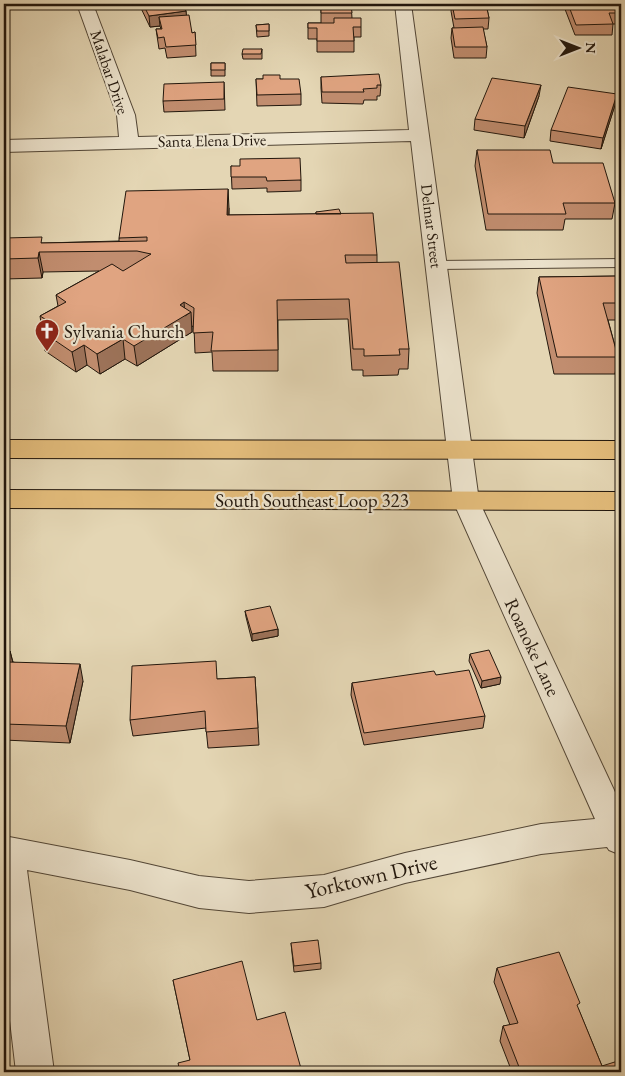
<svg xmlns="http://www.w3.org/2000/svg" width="625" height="1076" font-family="'EB Garamond',serif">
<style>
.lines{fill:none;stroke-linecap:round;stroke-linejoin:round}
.service-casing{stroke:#524636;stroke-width:2}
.minor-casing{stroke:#524636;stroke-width:2}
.trunk-casing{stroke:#21160c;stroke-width:2}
.service{fill:#ede4ce;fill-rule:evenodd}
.minor{fill:#ede4ce;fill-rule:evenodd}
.trunk{fill:#e2bb7a;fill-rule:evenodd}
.wall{fill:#c18d6f;stroke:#21160c}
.shaded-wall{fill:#9d735a;stroke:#21160c}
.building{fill:#e0a481;stroke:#21160c}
.labels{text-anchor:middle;stroke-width:4.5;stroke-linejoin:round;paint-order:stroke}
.far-street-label{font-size:16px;fill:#21160c;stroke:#ede4ce}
.poi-label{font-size:19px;fill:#21160c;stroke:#ede4ce;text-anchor:start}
.street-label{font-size:19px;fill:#21160c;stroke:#ede4ce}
.near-street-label{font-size:22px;fill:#21160c;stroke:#ede4ce}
</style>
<rect width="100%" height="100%" fill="#e4d6b4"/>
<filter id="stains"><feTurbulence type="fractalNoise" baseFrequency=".004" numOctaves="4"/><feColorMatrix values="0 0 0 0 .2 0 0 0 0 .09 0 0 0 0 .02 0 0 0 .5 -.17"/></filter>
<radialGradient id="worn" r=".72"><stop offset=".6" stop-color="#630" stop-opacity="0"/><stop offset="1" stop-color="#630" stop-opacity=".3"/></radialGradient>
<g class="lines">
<defs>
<path id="service" d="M621,259V267L437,269L430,265L437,261Z"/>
<path id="minor" d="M77,4H93L135,115L138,137L409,130L395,4H411L479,501L621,805V855L609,850L607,847L541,854L405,883L324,907L249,913L199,908L130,890L27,870L54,1072H16L4,969V836L130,860L199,876L249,881L324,875L405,853L541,824L595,819L453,501L411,141L4,152V140L119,137L117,115Z"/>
<path id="trunk" d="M4,440L621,441V459L4,458Z
M4,490L621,492V510L4,508Z"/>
</defs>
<use href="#service" class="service-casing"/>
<use href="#minor" class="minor-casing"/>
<use href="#trunk" class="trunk-casing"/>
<use href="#service" class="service"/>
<use href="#minor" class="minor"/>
<use href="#trunk" class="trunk"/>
</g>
<path class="wall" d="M139,4H182L186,11V15L192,33L195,32L196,56L167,58L165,48L159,49L156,29H161L160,26L150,27Z
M321,4H351L352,18L361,27V37H354V52H317V39H308V23H321Z
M452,4H486L489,18L488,29H483L487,47L486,58H454L451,38L452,28H454L451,11Z
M563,4H618L621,12L620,24H613L612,35H575Z
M269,24V36L257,37L256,25Z
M262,49V59H243L242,54Z
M211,63H225V76H211Z
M321,77L381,85L380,96H377V100H364L363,104L322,103L321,88Z
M256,79H280L301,94V105L257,106Z
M224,82L225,110L164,112L163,101Z
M617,94L615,105L601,149L550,141L551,130Z
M539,96L524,138L474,130L475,119Z
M477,150L553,163L615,203L612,219H565L563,230H486L475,166Z
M231,166L301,180V191L267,192V188L232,189Z
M229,208V215L316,214V212L341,214L377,255V262L409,349L408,369H399L398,375L363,376V370H352L348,319L278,320V371H213L212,352L195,353L194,327L192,326V332L137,366L125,359L100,374L87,365L76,372L45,351L41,331L42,330L40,316L58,306L56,295L99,271L43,272L42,278L4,279V242L43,243L119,241V238Z
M621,276V320H608L618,357L615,374H554L537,293L539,277Z
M245,611L278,629V636L252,641L246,617Z
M4,651H10L13,662L83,681L70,743L4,740Z
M470,654L500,684L481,688L469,661Z
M436,675L485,716L483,728L364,745L351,695L352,683Z
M255,677L259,745L208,748L206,728L133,736L130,720L217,679Z
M291,943L321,963V969L294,972Z
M497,968L578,1008L602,1066L621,1072H512L500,1041L503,1026L510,1025L494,982Z
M173,980L257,1020L190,1060Z"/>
<path class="shaded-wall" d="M186,11L187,22L159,17L160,26L150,27L149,16Z
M541,85L539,96L524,138L525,126Z
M617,94L615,105L601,149L603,138Z
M228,189L229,208L228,234L227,215Z
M39,252L43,272L42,278L38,258Z
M184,302L185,316L191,312L192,332L137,366L134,346L180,305Z
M123,339L125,359L100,374L97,354Z
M84,345L87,365L76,372L72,352Z
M278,629V636L252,641V634Z
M10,651L14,668L8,662Z
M80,664L83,681L70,743L66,726Z
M501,677L500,684L481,688L482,681Z"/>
<path class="building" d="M143,4H182L186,11L149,16Z
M321,4H351L352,13H321Z
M452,4H486L489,18L455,19Z
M568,4H618L621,13H609L613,24L576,25Z
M189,15L192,33L195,32L196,45L166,47L164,37L158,38L156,29H162L159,17Z
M334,18H361V27H353L354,41H317V28H308V23H334Z
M269,24V31H257L256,25Z
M483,27L487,47H455L452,28Z
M243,49H262L261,54H242Z
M211,63H225V70H211Z
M379,74L381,85H377V88L363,89L364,92H322L321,77Z
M263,75H280V79H299L301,94L257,95L256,79H263Z
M492,78L541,85L525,126L475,119Z
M224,82V99L163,101L164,84Z
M568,87L617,94L603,138L551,130Z
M477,150H550L553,163H603L615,203H563L566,214H488Z
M300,158L301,180L267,181L266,177H231V166H240V159Z
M228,189L227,215L373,213L377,255H345L346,263L399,262L409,349H399L400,355L364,356V349H353L349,299L277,300L278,350L211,351L213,332L193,333L194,308L184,302L180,305L191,312L134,346L123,339L97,354L84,345L72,352L41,331L53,324L40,316L66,302L56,295L112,264L123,271L151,254L137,251L39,252L38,258L4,259V242L5,238L42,237L41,243L147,241V237L119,238L126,191Z
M339,209L341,214H316V212Z
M621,276V303H603L618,357H557L539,277Z
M270,606L278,629L252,634L245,611Z
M489,650L501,677L482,681L470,654Z
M4,651H10L8,662L80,664L66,726L4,724Z
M216,661L217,679L255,677L258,728L206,732L205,711L130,720L132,666Z
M469,670L485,716L364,733L352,683L434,671L436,675Z
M318,940L321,963L294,966L291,943Z
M559,952L580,1003L577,1005L602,1066L621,1060V1072H521L503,1026L518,1023L497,968Z
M242,961L257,1020L285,1012L302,1072H180L178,1063L190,1060L173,980Z"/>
<defs>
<symbol id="church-pin" viewBox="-11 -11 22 30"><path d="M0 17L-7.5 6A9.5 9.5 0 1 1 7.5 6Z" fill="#8f2418" stroke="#ede4ce"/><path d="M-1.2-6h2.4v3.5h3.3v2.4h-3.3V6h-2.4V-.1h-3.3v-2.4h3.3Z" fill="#fff"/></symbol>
</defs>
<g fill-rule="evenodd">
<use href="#church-pin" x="33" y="317" width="28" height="38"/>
</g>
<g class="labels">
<g class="far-street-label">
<text transform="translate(110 72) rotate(71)" y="6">Malabar Drive</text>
<text transform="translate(212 140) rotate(-1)" y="6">Santa Elena Drive</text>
<text transform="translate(432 226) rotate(83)" y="6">Delmar Street</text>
</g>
<g class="poi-label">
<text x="64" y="338">Sylvania Church</text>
</g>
<g class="street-label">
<text x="312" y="507">South Southeast Loop 323</text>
<text transform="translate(533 647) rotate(65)" y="7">Roanoke Lane</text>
</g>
<g class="near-street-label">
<text transform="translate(371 876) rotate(-13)" y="8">Yorktown Drive</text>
</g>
</g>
<rect width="625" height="1076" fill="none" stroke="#e4d6b4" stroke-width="20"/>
<rect x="5" y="5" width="615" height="1066" fill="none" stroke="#21160c" stroke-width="2.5"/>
<rect x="10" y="10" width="605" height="1056" fill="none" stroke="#21160c"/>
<g transform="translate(578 48) rotate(90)" stroke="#ede4ce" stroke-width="4" paint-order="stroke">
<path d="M0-4L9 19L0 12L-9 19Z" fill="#21160c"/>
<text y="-8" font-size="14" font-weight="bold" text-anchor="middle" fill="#21160c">N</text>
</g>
<rect width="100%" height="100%" filter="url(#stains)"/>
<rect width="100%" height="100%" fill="url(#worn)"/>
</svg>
